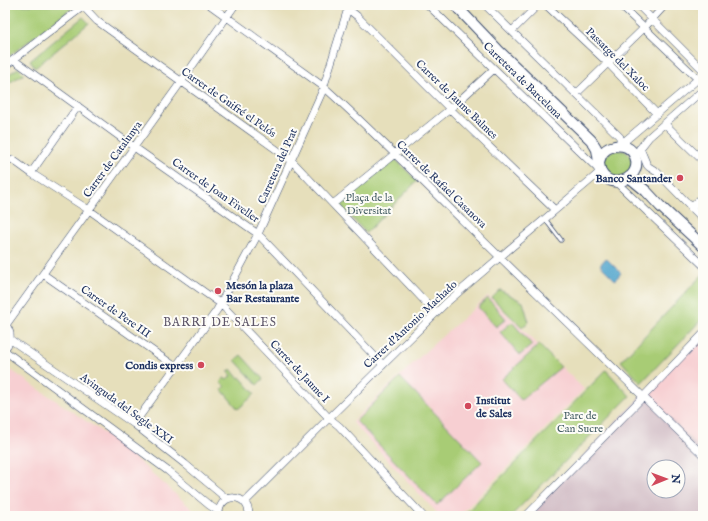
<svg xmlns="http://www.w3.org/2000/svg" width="708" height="521" font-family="'IM FELL English',serif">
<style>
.built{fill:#f7cfd2}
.industrial{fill:#d2bdc6;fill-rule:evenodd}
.green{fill:#a8cc75;stroke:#627e6a}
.water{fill:#50a4cc;stroke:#366a95}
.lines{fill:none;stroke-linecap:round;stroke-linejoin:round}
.lane-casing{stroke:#39496c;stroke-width:5}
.street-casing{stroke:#39496c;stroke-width:8}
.secondary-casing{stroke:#39496c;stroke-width:12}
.lane{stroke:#fff;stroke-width:3.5}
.street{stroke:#fff;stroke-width:7}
.secondary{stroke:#fff;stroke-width:10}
.poi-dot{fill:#d1495b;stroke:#fdfcf7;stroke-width:1.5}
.labels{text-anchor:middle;stroke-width:4;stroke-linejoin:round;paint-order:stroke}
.street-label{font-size:11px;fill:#1b2f5e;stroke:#fdfcf7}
.poi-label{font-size:11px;font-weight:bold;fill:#1b2f5e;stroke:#fdfcf7;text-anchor:end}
.park-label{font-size:11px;fill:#455e65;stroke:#fdfcf7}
.neighbourhood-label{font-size:12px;letter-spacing:1px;fill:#5f576a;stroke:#fdfcf7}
</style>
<rect width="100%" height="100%" fill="#fdfcf7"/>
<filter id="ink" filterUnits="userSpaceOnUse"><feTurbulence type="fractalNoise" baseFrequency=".025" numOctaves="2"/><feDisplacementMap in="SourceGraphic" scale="8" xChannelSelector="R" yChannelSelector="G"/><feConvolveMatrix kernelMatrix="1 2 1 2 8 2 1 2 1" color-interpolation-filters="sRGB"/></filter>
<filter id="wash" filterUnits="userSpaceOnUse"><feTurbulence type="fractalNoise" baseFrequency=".012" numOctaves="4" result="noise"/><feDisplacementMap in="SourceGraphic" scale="16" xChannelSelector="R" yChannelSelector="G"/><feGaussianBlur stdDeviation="0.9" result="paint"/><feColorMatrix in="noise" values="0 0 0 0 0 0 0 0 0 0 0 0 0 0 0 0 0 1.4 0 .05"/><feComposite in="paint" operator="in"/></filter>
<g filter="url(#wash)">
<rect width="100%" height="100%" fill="#e6dfbb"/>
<path class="built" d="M488,296L584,389L459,516H440L352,422L428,349Z
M703,335V451L644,393Z
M5,366L114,440L135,458L200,516H5Z"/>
<path class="industrial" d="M644,393L703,451V516H524ZM654,467H678V491H654Z"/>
<path class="green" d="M5,5H74L75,6L5,59Z
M83,17L89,23L35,68L30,61Z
M18,68L24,74L5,85V77Z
M613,150L625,151L630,156L632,164L631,168L625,176L615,178L604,171V157Z
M395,159L417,181L366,233L339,204Z
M703,274V318L641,383L621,361Z
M500,290L523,302L529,322L522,327L492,298Z
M488,298L506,319L496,327L478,307Z
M512,322L532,345L520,355L500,332Z
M539,345L561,367L521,400L502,379Z
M241,355L263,379L257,385L235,360Z
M231,369L238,378L240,377L255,394L238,409L222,390L225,387L220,382L224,378L227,380L231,376L228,372Z
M606,370L630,396L511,516H463Z
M400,377L482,462L437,505L356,421Z"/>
<path class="water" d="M606,258L621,273L615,280L600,265Z"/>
</g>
<g filter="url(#ink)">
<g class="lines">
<defs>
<path id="lane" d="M545,219L561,240"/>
<path id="street" d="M82,5L97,21L291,160L436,313
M210,5L324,87C372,130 417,176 463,221C543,299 623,378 703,455
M343,5L357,16L450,109L555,210
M428,5L597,168L599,173
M485,5L620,137V145
M546,5L608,63L657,114
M620,5L698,79L626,140L625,145
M638,5L703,70
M512,31L538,5
M14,60L134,147L258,234L383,365
M5,66L85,5
M576,94L644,28L665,5
M665,124L703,161
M640,148L647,165L649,167L657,172L703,219
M638,151L649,137L703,90
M13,160L31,173L89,210L221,304L329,418L339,426L423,516
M31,173L78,106
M616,182L703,265
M333,204L450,109L494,69
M691,208L703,196
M43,274L176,367
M5,324C12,332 12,341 5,348
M6,325L181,82L235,5
M11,340L134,424L185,464L227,499
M5,351L168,471L209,505L218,511
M134,424L217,310L258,234L322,92L349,5
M245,502L329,418L446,303L600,172
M219,515C218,492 250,492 249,516
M526,516L643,397L703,334"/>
<path id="secondary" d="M455,5L498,50L591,140C593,143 596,147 597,150C600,162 597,177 612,181C616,182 620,182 624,180C647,171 635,138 611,147C603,150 601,155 599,162
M629,177L646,191L660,206L703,246"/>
</defs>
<use href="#lane" class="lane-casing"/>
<use href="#street" class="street-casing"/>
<use href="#secondary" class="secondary-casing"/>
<use href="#lane" class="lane"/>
<use href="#street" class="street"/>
<use href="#secondary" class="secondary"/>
</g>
</g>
<g class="poi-dot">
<circle cx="680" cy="178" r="4"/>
<circle cx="218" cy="291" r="4"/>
<circle cx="201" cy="365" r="4"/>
<circle cx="468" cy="406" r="4"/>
</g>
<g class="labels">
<g class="street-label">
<text transform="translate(618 59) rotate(45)" y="4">Passatge del Xaloc</text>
<text transform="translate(523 80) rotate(44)" y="4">Carretera de Barcelona</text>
<text transform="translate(457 99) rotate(44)" y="4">Carrer de Jaume Balmes</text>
<text transform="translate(229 102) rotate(35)" y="4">Carrer de Guifré el Pelós</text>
<text transform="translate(112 159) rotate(-54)" y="4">Carrer de Catalunya</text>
<text transform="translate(277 166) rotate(-66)" y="4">Carretera del Prat</text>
<text transform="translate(442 184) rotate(44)" y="4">Carrer de Rafael Casanova</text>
<text transform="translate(216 190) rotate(35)" y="4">Carrer de Joan Fiveller</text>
<text transform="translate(116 311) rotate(35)" y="4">Carrer de Pere III</text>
<text transform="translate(410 324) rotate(-43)" y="4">Carrer d'Antonio Machado</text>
<text transform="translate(300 371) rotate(47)" y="4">Carrer de Jaume I</text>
<text transform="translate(127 408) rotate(36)" y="4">Avinguda del Segle XXI</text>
</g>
<g class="poi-label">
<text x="672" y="182">Banco Santander</text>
<text x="226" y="289" text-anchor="start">Mesón la plaza<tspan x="226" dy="13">Bar Restaurante</tspan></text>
<text x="193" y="369">Condis express</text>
<text x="476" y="404" text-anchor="start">Institut<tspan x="476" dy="13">de Sales</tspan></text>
</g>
<g class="park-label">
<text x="369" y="201">Plaça de la<tspan x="369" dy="13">Diversitat</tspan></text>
<text x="580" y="419">Parc de<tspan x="580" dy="13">Can Sucre</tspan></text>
</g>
<g class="neighbourhood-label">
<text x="220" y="326">BARRI DE SALES</text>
</g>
</g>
<rect width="708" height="521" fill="none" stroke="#fdfcf7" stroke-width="20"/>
<g transform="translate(666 479) rotate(89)"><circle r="19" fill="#fdfcf7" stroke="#a3aaba"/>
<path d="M0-3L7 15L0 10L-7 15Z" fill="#d1495b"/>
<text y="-6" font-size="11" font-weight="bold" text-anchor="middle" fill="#1b2f5e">N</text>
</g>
</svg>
